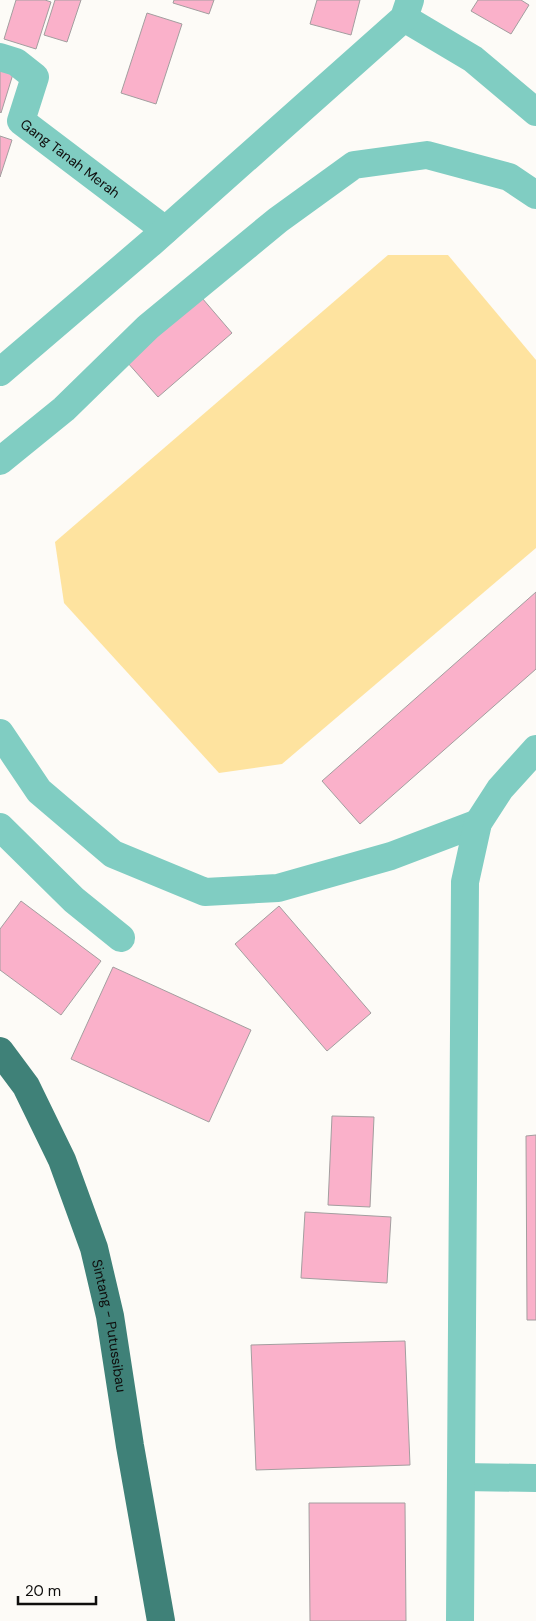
<svg xmlns="http://www.w3.org/2000/svg" width="536" height="1621" font-family="'DM Sans',sans-serif">
<style>
.green{fill:#fee39f}
.building{fill:#fab1ca;stroke:#a39e9f}
.lines{fill:none;stroke-linecap:round;stroke-linejoin:round}
.minor{stroke:#80cdc2;stroke-width:28}
.highway{stroke:#3f8178;stroke-width:28}
.labels{text-anchor:middle;stroke-width:5;stroke-linejoin:round;paint-order:stroke}
.street-label{font-size:14px;fill:#0f0e0d;stroke:#fdfbf7}
</style>
<rect width="100%" height="100%" fill="#fdfbf7"/>
<path class="green" d="M388,255H448L536,360V548L282,764L219,773L64,603L55,542Z"/>
<path class="building" d="M16,0H45L51,2L36,49L4,39Z
M55,0H81L67,42L44,35Z
M174,0H214L209,14L173,3Z
M317,0H360L351,35L310,24Z
M478,0H521L529,5L511,34L471,11Z
M147,13L182,24L156,104L121,93Z
M0,70L13,74L1,113L0,112Z
M0,136L12,140L0,177Z
M202,298L232,333L158,397L127,362Z
M536,592V669L360,824L322,781Z
M21,901L101,961L61,1015L0,970V929Z
M279,906L371,1013L327,1051L235,944Z
M113,967L251,1030L209,1122L71,1059Z
M332,1116L374,1117L370,1207L328,1205Z
M536,1135V1320H527L526,1136Z
M305,1212L391,1217L387,1283L301,1278Z
M405,1341L410,1465L256,1470L251,1345Z
M309,1503H405L406,1621H310Z"/>
<g class="lines">
<g class="minor">
<path d="M404,18L473,59L536,112"/>
<path id="s1" d="M0,57L16,62L35,77L21,121L165,230"/>
<path d="M0,372L151,243L404,18L410,0"/>
<path d="M0,461L64,409L148,327L278,220L354,165L427,155L509,177L536,195"/>
<path d="M0,733L39,791L113,854L205,892L278,888L391,856L478,823"/>
<path d="M0,827L74,900L121,938"/>
<path d="M462,1477L536,1478"/>
<path d="M460,1621L465,882L478,823L500,789L536,749"/>
</g>
<path class="highway" id="s2" d="M0,1051L26,1086L62,1160L94,1248L110,1316L130,1446L161,1621"/>
</g>
<g class="labels">
<g class="street-label">
<text dy="5" stroke="none"><textPath href="#s1" startOffset="149">Gang Tanah Merah</textPath></text>
<text dy="5" stroke="none"><textPath href="#s2" startOffset="299">Sintang - Putussibau</textPath></text>
</g>
</g>
<path d="M18 1596v8h78v-8" fill="none" stroke="#0f0e0d" stroke-width="2.5"/>
<text x="25" y="1596" font-size="15" fill="#0f0e0d" stroke="#fdfbf7" stroke-width="4" paint-order="stroke">20 m</text>
</svg>
